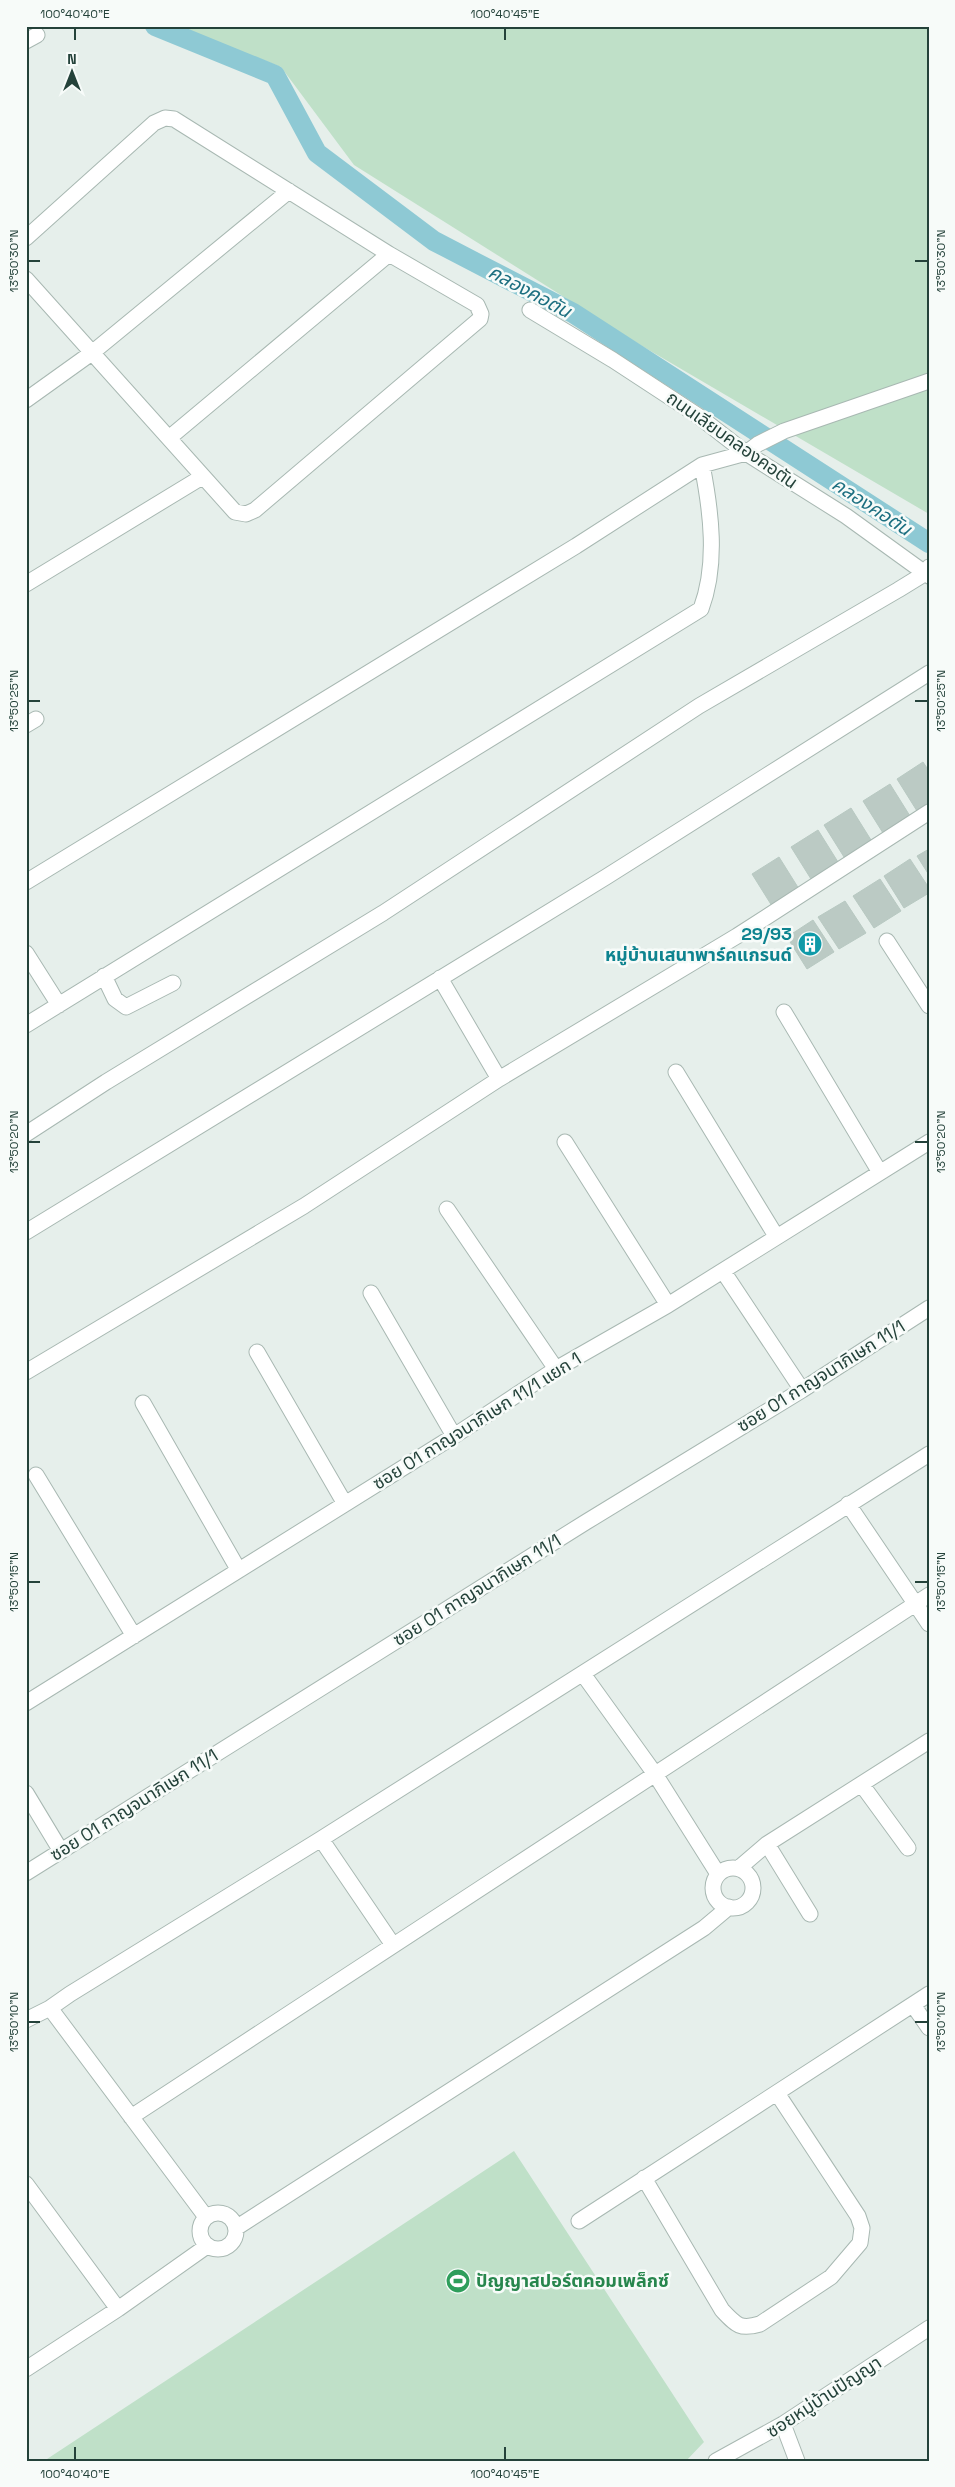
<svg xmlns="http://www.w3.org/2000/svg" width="955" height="2487" font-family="'Space Grotesk','Noto Sans Thai',sans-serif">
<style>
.green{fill:#bfe0c8}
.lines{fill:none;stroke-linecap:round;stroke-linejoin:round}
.canal{stroke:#8ec9d4;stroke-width:20}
.building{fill:#bbcac4;stroke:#b8c9c2}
.street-casing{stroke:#a8b8b2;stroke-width:17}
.street{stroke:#fff;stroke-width:15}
.ticks{fill:none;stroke:#24423a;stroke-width:2}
.labels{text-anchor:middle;stroke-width:5;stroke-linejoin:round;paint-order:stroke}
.street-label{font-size:18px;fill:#24423a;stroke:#f7fbf9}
.culture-label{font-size:18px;font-weight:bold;fill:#0d838f;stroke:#f7fbf9;text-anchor:end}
.leisure-label{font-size:18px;font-weight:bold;fill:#27864d;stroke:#f7fbf9;text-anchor:start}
.water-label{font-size:19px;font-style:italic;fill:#1c6f80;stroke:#f7fbf9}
.neatline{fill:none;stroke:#24423a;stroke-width:2}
.ticks-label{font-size:12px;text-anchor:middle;fill:#24423a}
</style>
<rect width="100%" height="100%" fill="#e6efeb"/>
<path class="green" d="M177,26H929V514L642,346L354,165L281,67Z
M514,2151L704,2442L686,2461H44Z"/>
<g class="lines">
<path class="canal" d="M155,26L275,75L317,153L434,241L573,313L929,543"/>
</g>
<path class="building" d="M923,762L929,771V804L917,811L897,779Z
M890,784L910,816L883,833L863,801Z
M851,808L871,840L844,857L824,825Z
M818,830L838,862L811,879L791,847Z
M929,849V875L917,856Z
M779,857L799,889L772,906L752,874Z
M910,859L929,888V893L904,908L884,876Z
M880,879L901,911L874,928L853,896Z
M845,901L866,933L839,949L818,917Z
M813,920L834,952L807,969L787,937Z"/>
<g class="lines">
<defs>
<path id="street" d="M26,41L37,35
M26,238L154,123L165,118L174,119L389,254L477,305L481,314L480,319L255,510L246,514L235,512L26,279
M530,310L613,360L697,415L746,453L846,516L929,576
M26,400L93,352L289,191
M169,438L389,254
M26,584L202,477
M26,725L36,719
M26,882L576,546L702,465L746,453L758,444L784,431L929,381
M887,941L929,1006
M26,953L59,1005
M104,976L115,999L126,1007L173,983
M440,978L499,1079
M784,1012L879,1171
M26,1025L701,609C718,564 711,511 702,465
M676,1072L776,1236
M26,1134L106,1082L383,913L699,706L898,590L924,574L929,567
M565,1142L668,1305
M447,1209L556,1369
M26,1232L606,877L929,673
M723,1271L802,1390
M371,1293L454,1436
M257,1352L345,1504
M26,1372L304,1206L499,1079L737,936L929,812
M143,1403L238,1569
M36,1475L134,1636
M848,1504L929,1624
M583,1674L655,1774L718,1874
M26,1703L454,1436L556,1369L668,1305L929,1142
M862,1785L908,1848
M26,1793L61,1851
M321,1839L393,1945
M767,1844L810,1914
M739,1868L767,1844L929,1741
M713 1888a20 20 0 1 1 40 0a20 20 0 1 1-40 0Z
M26,1873L586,1522L802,1390L929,1308
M913,2005L929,2028
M50,2008L206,2217
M26,2020L50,2008L70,1994L321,1839L929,1454
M131,2117L929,1595
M644,2178L722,2310C736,2325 740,2330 760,2324L831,2277L860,2243L862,2228L858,2216L777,2093
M26,2184L118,2309
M200 2231a18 18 0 1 1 36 0a18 18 0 1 1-36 0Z
M579,2221L929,1994
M236,2228L704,1928L729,1907
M26,2369L118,2309L207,2246
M783,2424L797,2461
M716,2461L783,2424L929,2328"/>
</defs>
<use href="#street" class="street-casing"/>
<use href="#street" class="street"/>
</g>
<path class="ticks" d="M75,28V40M505,28V40M28,261H40M915,261H928M28,701H40M915,701H928M28,1142H40M915,1142H928M28,1582H40M915,1582H928M28,2022H40M915,2022H928M75,2447V2460M505,2447V2460"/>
<defs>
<symbol id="building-disc" viewBox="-11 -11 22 22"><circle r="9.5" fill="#0f9aa8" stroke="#f7fbf9"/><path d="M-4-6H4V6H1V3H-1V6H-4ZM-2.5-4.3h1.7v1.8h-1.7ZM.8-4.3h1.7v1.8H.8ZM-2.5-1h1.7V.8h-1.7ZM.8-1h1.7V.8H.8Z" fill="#fff"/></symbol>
<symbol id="stadium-disc" viewBox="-11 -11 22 22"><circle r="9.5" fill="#2e9e5b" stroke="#f7fbf9"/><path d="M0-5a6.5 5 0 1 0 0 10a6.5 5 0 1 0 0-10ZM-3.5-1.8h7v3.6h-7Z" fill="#fff"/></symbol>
</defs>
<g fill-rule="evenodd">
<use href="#building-disc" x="796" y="930" width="28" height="28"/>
<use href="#stadium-disc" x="444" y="2267" width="28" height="28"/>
</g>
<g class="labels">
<g class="street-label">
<text transform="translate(732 440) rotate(35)" y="6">ถนนเลียบคลองคอตัน</text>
<text transform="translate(821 1376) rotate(-32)" y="6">ซอย 01 กาญจนาภิเษก 11/1</text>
<text transform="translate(477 1421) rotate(-32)" y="6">ซอย 01 กาญจนาภิเษก 11/1 แยก 1</text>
<text transform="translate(477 1590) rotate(-32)" y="6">ซอย 01 กาญจนาภิเษก 11/1</text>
<text transform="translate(134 1805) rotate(-32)" y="6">ซอย 01 กาญจนาภิเษก 11/1</text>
<text transform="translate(824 2397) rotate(-33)" y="6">ซอยหมู่บ้านปัญญา</text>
</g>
<g class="culture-label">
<text x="792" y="940">29/93<tspan x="792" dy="21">หมู่บ้านเสนาพาร์คแกรนด์</tspan></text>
</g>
<g class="leisure-label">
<text x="476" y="2287">ปัญญาสปอร์ตคอมเพล็กซ์</text>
</g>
<g class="water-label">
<text transform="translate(530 291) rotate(28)" y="7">คลองคอตัน</text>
<text transform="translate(872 506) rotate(33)" y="7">คลองคอตัน</text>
</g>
</g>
<rect width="955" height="2487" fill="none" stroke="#f7fbf9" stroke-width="55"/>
<g transform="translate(72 72)" stroke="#f7fbf9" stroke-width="4" paint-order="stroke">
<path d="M0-4L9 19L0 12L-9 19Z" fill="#24423a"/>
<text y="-8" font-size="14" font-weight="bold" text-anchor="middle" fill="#24423a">N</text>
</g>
<rect x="28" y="28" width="900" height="2432" class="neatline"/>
<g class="ticks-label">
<text x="75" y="18">100°40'40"E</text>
<text x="505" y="18">100°40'45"E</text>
<text transform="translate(14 261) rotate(-90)" y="4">13°50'30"N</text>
<text transform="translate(941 261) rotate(-90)" y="4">13°50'30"N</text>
<text transform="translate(14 701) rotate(-90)" y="4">13°50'25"N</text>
<text transform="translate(941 701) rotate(-90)" y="4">13°50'25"N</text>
<text transform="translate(14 1142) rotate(-90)" y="4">13°50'20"N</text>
<text transform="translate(941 1142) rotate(-90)" y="4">13°50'20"N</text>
<text transform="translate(14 1582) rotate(-90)" y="4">13°50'15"N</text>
<text transform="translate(941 1582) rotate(-90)" y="4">13°50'15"N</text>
<text transform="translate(14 2022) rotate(-90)" y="4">13°50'10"N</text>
<text transform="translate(941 2022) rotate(-90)" y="4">13°50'10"N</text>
<text x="75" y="2478">100°40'40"E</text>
<text x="505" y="2478">100°40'45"E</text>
</g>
</svg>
